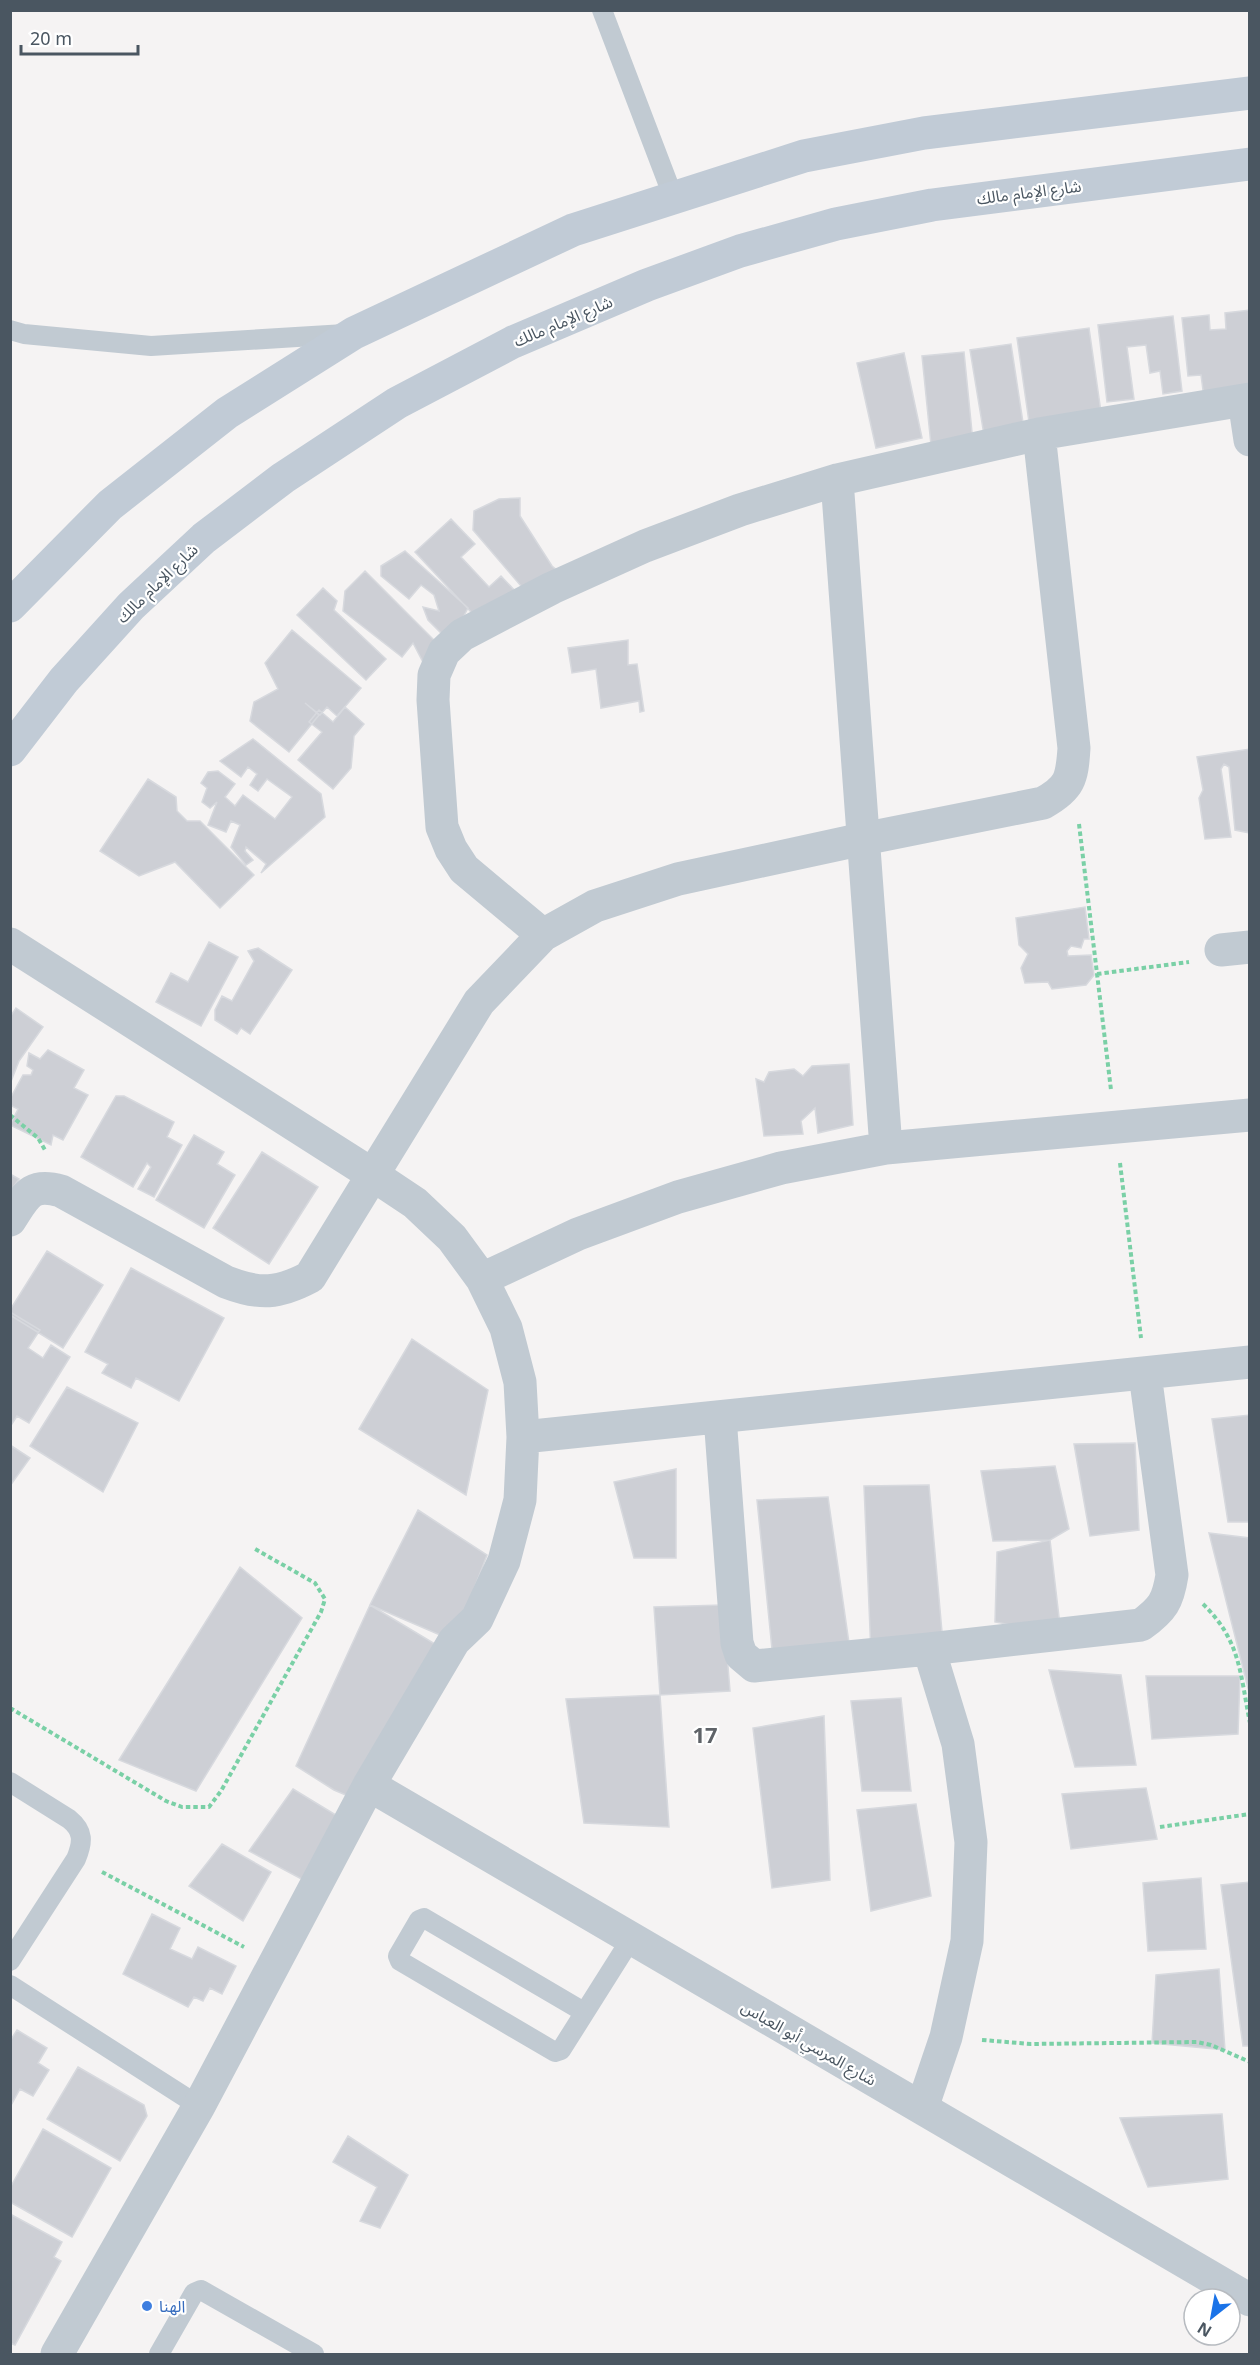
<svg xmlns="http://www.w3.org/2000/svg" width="1260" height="2365" font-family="'Noto Sans','Noto Sans Arabic',sans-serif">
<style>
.building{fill:#cdcfd5;stroke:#d7d9de;stroke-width:1.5}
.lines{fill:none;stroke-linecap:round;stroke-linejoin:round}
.path{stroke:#7ad0a6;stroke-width:4;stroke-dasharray:4.5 3;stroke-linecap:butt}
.lane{stroke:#c1cad2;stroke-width:20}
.street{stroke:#c1cad2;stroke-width:33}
.secondary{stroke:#c1cbd6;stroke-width:33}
.shop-dot{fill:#3f7fe0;stroke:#fff;stroke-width:2}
.labels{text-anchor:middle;stroke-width:4.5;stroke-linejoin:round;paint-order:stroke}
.street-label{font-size:16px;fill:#4a5661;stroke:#fff}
.shop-label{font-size:16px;fill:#366cbe;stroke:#fff;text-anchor:start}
.district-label{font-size:22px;font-weight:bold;fill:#5f6368;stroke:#fff}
</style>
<rect width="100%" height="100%" fill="#f5f3f3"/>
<path class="building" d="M1250,310V394L1204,398L1201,375L1188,376L1182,318L1209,315L1210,330L1226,329L1225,313Z
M1173,316L1182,391L1163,394L1160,371L1150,373L1146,345L1127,347L1134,399L1107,402L1098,325Z
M1089,328L1101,412L1029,422L1017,338Z
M1011,344L1024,429L984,435L970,350Z
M964,352L973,442L931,445L922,356Z
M904,353L922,438L876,448L857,363Z
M520,498V516L552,566L571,582L527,593L473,530L474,511L499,499Z
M451,519L475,544L461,557L489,587L501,576L519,595L485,627L415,552Z
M405,551L468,608L458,627L443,635L428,620L423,607L439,611L434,595L421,585L409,599L381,576V566Z
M365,571L438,644L424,664L413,643L402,657L343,611L345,591Z
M323,588L337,601L334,610L386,659L366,680L297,615Z
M292,630L361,688L337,716L327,707L320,715L305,703L319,715L289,752L250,721L254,702L278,689L265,663Z
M628,640V665L637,664L644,711L640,712L639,701L601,708L596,669L572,673L568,648Z
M345,707L364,724L354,736L351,768L333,789L298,760L322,732L309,722L319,710L333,722Z
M253,739L321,794L325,817L261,873L266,864L246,847L245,851L253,860L246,865L231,847L240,825L231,821L226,832L208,825L217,802L210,808L202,802L207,788L201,783L208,772L218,771L235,784L225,797L235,806L243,795L275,819L292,797L267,779L258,791L250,785L257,774L248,767L241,777L220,761Z
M1250,749V833L1235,830L1229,767L1224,764L1221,769L1231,837L1205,839L1199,798L1203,790L1197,757Z
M148,779L176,797L177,811L187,821H200L254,875L220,908L175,862L139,876L100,851Z
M1085,907L1089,939H1084L1081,948L1071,946L1067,951L1068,956L1091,955L1094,975L1086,985L1052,989L1048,982L1025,983L1021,968L1028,954L1019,945L1016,918Z
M209,942L238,957L201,1026L156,1002L171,973L188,982Z
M258,948L292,970L250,1034L241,1028L237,1034L215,1020V1010L222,996L232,1001L254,961L248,951Z
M16,1008L43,1027L19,1061L10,1084V1017Z
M48,1050L84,1070L74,1088L88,1095L63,1140L53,1135L51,1145L10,1125L18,1109L10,1105V1099L23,1075H31L33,1070L27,1066L29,1053L40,1059Z
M849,1064L853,1125L818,1133L815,1108L801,1121L803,1134L764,1136L756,1079L764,1082L769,1072L794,1069L803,1076L812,1066Z
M116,1096H124L174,1122L167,1137L182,1145L154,1197L138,1189L151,1167L147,1163L133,1187L81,1157Z
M194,1135L224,1152L217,1164L235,1175L204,1228L156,1200Z
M262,1152L318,1187L269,1264L213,1228Z
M10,1174L19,1179L10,1192Z
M47,1251L103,1285L63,1348L10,1315V1310Z
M131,1268L224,1318L179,1401L136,1378L131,1388L102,1373L108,1364L85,1352Z
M10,1312L40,1330L28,1348L43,1358L51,1345L70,1357L29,1423L17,1416L10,1427Z
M412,1339L488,1390L466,1495L359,1429Z
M67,1387L138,1423L103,1492L30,1446Z
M1250,1415V1522H1228L1212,1419Z
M1135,1443L1139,1530L1090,1536L1074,1444Z
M10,1445L30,1458L10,1486Z
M1055,1466L1069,1529L1050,1540L993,1541L981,1471Z
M676,1469V1558H634L614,1482Z
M929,1485L942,1632L871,1654L864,1486Z
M828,1497L851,1657L772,1649L757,1500Z
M418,1510L487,1555L454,1641L370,1605Z
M1209,1533L1250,1538V1696Z
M1050,1540L1061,1634L995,1622L997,1552Z
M240,1567L302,1618L196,1791L119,1760Z
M370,1605L445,1650L360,1801L334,1790L296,1766Z
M723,1605L730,1691L660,1695L654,1607Z
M1049,1670L1121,1675L1136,1765L1075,1767Z
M1146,1676H1240L1238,1734L1152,1739Z
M660,1695L669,1827L584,1823L566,1699Z
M901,1698L911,1791H862L851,1701Z
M824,1716L830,1880L772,1888L753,1728Z
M1146,1788L1157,1839L1071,1849L1062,1794Z
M293,1789L349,1823L309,1883L249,1851Z
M916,1804L931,1896L871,1911L857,1810Z
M222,1844L271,1872L243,1921L189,1886Z
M1201,1878L1206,1949L1148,1951L1143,1883Z
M1250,1882V2046H1243L1221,1885Z
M152,1914L180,1928L170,1949L192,1959L198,1947L236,1966L222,1994L210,1988L203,2001L194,1997L188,2007L123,1974Z
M1219,1969L1225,2050L1152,2043L1156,1975Z
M17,2030L47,2048L38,2063L49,2070L33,2096L20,2089L10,2107V2041Z
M78,2067L144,2105L147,2116L120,2161L47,2119Z
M1222,2114L1228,2179L1148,2187L1120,2118Z
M43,2129L111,2168L72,2237L10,2202V2188Z
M348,2136L408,2175L380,2228L360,2221L377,2187L333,2162Z
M10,2214L62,2242L54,2257L61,2261L15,2345L10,2343Z"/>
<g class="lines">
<path class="path" d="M1079,824L1111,1090
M1097,974L1189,962
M10,1115L38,1138L45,1150
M1120,1163L1141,1338
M1203,1604C1241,1641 1240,1674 1250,1723
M10,1708L166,1801L182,1807H209L221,1791L321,1612L325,1599L315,1583L255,1549
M1160,1827L1250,1814
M102,1872L244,1947
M982,2040L1031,2044L1197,2042L1211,2045L1250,2062"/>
<path class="lane" d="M602,10L674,199
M10,330L24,334L151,346L345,334
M10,1782L69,1819C84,1831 83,1842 76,1859L10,1961
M10,1985L199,2106
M584,2012L424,1918L419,1920L398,1956L400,1961L555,2052L561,2050L631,1939
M159,2354L194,2293L201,2290L314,2354"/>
<path class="street" d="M1244,400L1250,440
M837,480L886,1148
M543,935L464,869L451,849L442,827L433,700L434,675L444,652L462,635L552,588L645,546L740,510L837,480L1039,434L1250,399
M10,944L373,1175L415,1203L452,1238L482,1279L506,1328L520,1382L523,1437L520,1500L504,1561L477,1619L454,1641L369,1785L199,2106L57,2354
M1221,950L1250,947
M10,1220C26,1196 30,1182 61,1191L226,1282C260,1295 278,1294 310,1277L479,1002L543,935L595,906L678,879L863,839L1043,803C1070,788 1072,779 1074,748L1039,434
M482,1279L578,1234L678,1197L781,1168L886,1148L1250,1115
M720,1417L737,1643L741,1655L754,1666L929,1649L1141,1625C1163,1609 1168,1601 1172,1575L1145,1374
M523,1437L1250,1362
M369,1785L1250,2300
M922,2108L946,2037L967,1941L971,1842L958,1744L929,1649"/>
<path class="secondary" d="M10,606L110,505L227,413L354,333L573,230L804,156L924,133L1250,93
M10,750L64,680L131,606L204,538L283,478L397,403L513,342L647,285L740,251L836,224L932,205L1250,164"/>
</g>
<circle class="shop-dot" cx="147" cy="2306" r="6"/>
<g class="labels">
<g class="street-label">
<text transform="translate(1029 192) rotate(-7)" y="6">شارع الإمام مالك</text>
<text transform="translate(563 321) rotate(-23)" y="6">شارع الإمام مالك</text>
<text transform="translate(157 583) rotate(-44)" y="6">شارع الإمام مالك</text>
<text transform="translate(809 2043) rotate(30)" y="6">شارع المرسي أبو العباس</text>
</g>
<g class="shop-label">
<text x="159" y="2312">الهنا</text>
</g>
<g class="district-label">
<text x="705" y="1743">17</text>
</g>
</g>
<rect width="1260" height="2365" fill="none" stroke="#4a5661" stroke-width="24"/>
<g transform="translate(1212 2317) rotate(211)"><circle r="28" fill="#ffffff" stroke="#b7bbc0" stroke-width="1.5"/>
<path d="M0-4.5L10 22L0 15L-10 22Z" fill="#1a73e8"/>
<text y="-9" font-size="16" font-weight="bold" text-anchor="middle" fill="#4a5661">N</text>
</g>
<path d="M21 45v9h117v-9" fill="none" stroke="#4a5661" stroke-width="3"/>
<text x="30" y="45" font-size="18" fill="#4a5661" stroke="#ffffff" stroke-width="4.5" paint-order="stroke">20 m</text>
</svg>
